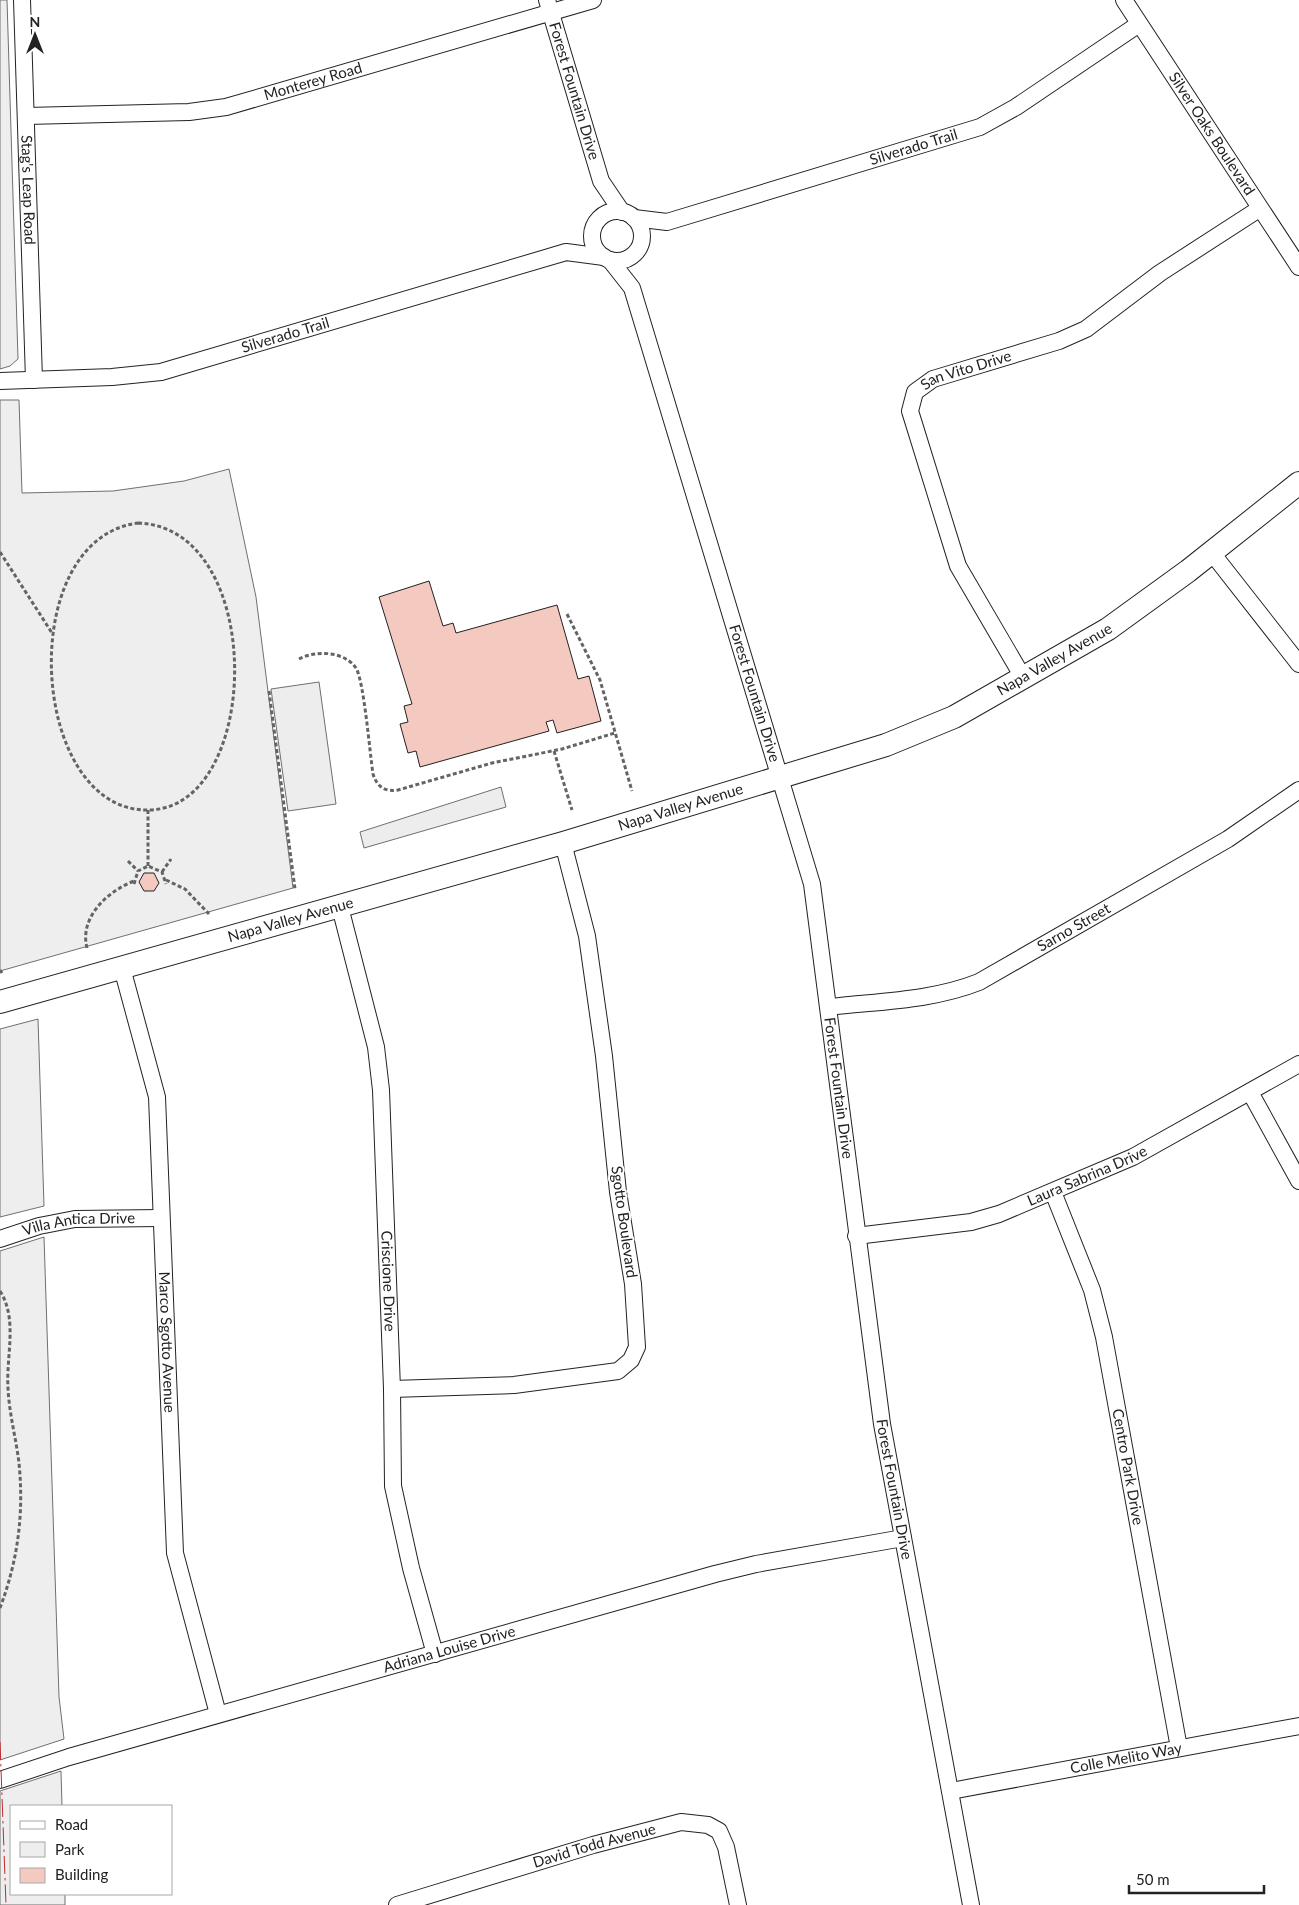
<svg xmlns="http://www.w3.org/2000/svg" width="1299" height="1905" font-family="Lato,sans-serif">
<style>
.green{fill:#eee;stroke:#6f6f6f}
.parking{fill:#ededed;stroke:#6f6f6f}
.building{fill:#f3c9c0;stroke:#222}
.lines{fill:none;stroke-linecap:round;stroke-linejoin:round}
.street-casing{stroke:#222;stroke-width:18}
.secondary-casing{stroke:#222;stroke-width:24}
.path{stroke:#646464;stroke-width:3;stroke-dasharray:4 2.5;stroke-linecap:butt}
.street{stroke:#fff;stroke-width:16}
.secondary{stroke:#fff;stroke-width:22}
.power{stroke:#c62828;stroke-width:1;stroke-dasharray:18 4 2.5 4;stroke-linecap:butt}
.labels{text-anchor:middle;stroke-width:4;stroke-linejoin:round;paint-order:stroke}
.street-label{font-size:15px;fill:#222;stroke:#fff}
</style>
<rect width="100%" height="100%" fill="#fff"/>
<path class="green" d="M0,0H7L18,359L10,366L0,369Z
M0,400H19L22,493L113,491L184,481L229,469L256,597L293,888L0,971Z
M38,1019L44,1206L0,1217V1029Z
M44,1237L59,1697L64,1739L0,1760V1251Z
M61,1771L62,1806H11V1894H65V1905H0V1791Z"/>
<path class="parking" d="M319,682L336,804L288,811L271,689Z
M501,787L506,807L364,848L360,832Z"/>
<path class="building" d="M429,581L443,626L453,623L456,633L557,605L578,679L589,676L601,721L557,733L553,720L546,722L549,731L420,767L416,751L408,753L400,724L408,722L404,706L412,704L379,597Z
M144,873H154L159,883L154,891H144L139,882Z"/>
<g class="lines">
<defs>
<g id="street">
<path id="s1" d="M22,0L34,380"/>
<path id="s2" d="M547,0L601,181L622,212"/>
<path id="s3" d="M1124,0L1299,267"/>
<path id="s4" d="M26,116L189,112L226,107L593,0"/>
<circle cx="617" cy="236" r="25"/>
<path id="s5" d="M634,218L667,222L980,127L1016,107L1139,24"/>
<path id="s6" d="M610,260L632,288L812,884L882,1424L971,1905"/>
<path id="s7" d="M0,381L112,377L161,372L566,252L604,257"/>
<path d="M1212,553L1299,664"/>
<path id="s8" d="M1024,679L958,566L910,411L915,392L933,379L1059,341L1086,329L1160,273L1259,209"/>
<path id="s9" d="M340,907L376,1047L381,1090L392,1389L393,1486L411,1568L435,1654"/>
<path id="s10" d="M122,968L157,1097L175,1553L218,1714"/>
<path id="s11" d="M829,1007C879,1001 931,1001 979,982L1228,839L1299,790"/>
<path d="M1250,1092L1299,1181"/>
<path id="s12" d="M1053,1192L1092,1290L1104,1337L1179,1748"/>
<path id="s13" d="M856,1236L971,1222L999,1214L1133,1157L1299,1064"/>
<path id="s14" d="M0,1239L39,1226L75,1219L160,1218"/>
<path d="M392,1389L514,1385L618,1371L631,1360L637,1347L633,1284L618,1192L604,1056L587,936L563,843"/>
<path id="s15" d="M0,1780L69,1757L715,1574L756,1564L903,1538"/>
<path id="s16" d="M951,1791L1299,1726"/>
<path id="s17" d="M397,1905L593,1845L681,1822L708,1825L719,1831L726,1847L738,1905"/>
</g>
<g id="secondary">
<path id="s18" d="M0,1002L563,843L886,745L954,717L1108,629L1188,571L1299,483"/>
</g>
</defs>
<use href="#street" class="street-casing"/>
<use href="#secondary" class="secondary-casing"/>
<path class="path" d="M138,523C267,527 263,808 149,810C29,813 13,539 138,523Z
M0,552L52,633
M567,614L600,680L632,791
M299,659C316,650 344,651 356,668C364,681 370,755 373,774C377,787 385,792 398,790L492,763L562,749L615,733
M269,691L295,889
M554,751L572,810
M148,810V866
M128,861L138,871
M162,872L171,859
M166,880L185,889L209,914
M134,884L138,871L148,866L162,872L166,884
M87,948C79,917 108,891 134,881
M0,970L2,973
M0,1291C18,1319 6,1356 8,1388C9,1413 16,1438 19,1463C24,1514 18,1560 0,1608"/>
<use href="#street" class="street"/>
<use href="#secondary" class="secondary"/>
<path class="power" d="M0,1742L6,1905"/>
</g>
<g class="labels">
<g class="street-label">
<text dy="5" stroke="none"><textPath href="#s4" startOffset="291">Monterey Road</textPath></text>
<text dy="5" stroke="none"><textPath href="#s2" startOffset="95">Forest Fountain Drive</textPath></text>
<text dy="5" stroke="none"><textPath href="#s3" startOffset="160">Silver Oaks Boulevard</textPath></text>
<text dy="5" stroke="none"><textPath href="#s5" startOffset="291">Silverado Trail</textPath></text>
<text dy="5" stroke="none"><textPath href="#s1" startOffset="190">Stag's Leap Road</textPath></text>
<text dy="5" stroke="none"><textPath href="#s7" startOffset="291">Silverado Trail</textPath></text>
<text dy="5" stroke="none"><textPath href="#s8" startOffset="369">San Vito Drive</textPath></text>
<text dy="5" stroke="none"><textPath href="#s18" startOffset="1112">Napa Valley Avenue</textPath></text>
<text dy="5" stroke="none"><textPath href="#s6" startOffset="459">Forest Fountain Drive</textPath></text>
<text dy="5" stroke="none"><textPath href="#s18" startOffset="708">Napa Valley Avenue</textPath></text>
<text dy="5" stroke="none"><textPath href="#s18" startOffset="302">Napa Valley Avenue</textPath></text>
<text dy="5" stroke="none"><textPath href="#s11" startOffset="262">Sarno Street</textPath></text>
<text dy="5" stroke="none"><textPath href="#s6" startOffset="864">Forest Fountain Drive</textPath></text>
<text dy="5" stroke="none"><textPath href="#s13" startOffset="241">Laura Sabrina Drive</textPath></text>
<text transform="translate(624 1222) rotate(82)" y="5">Sgotto Boulevard</text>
<text dy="5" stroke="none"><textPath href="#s14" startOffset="81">Villa Antica Drive</textPath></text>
<text dy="5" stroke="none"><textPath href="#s9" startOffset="379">Criscione Drive</textPath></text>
<text dy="5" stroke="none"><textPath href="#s10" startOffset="379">Marco Sgotto Avenue</textPath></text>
<text dy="5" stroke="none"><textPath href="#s12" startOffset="286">Centro Park Drive</textPath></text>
<text dy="5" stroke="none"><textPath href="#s6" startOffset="1269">Forest Fountain Drive</textPath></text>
<text dy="5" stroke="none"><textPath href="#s15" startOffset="468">Adriana Louise Drive</textPath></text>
<text dy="5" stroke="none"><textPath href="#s16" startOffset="178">Colle Melito Way</textPath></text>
<text dy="5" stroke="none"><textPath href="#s17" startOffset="206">David Todd Avenue</textPath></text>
</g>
</g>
<rect x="10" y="1805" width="162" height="90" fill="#ffffff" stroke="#a7a7a7"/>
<rect x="20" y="1821" width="25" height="8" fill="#ffffff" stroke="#a7a7a7"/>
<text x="55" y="1830" font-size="15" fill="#222222">Road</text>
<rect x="20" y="1842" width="25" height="15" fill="#eeeeee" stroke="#a7a7a7"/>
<text x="55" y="1855" font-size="15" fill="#222222">Park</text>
<rect x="20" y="1868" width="25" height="15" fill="#f3c9c0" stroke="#a7a7a7"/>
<text x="55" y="1880" font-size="15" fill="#222222">Building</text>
<g transform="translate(35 35)" stroke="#ffffff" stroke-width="4" paint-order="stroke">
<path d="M0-4L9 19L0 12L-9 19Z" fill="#222222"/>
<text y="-8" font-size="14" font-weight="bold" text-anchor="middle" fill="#222222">N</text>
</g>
<path d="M1129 1885v8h135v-8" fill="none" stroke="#222222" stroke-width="2.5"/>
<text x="1136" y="1885" font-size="15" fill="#222222" stroke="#ffffff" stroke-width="4" paint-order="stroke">50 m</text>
</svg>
